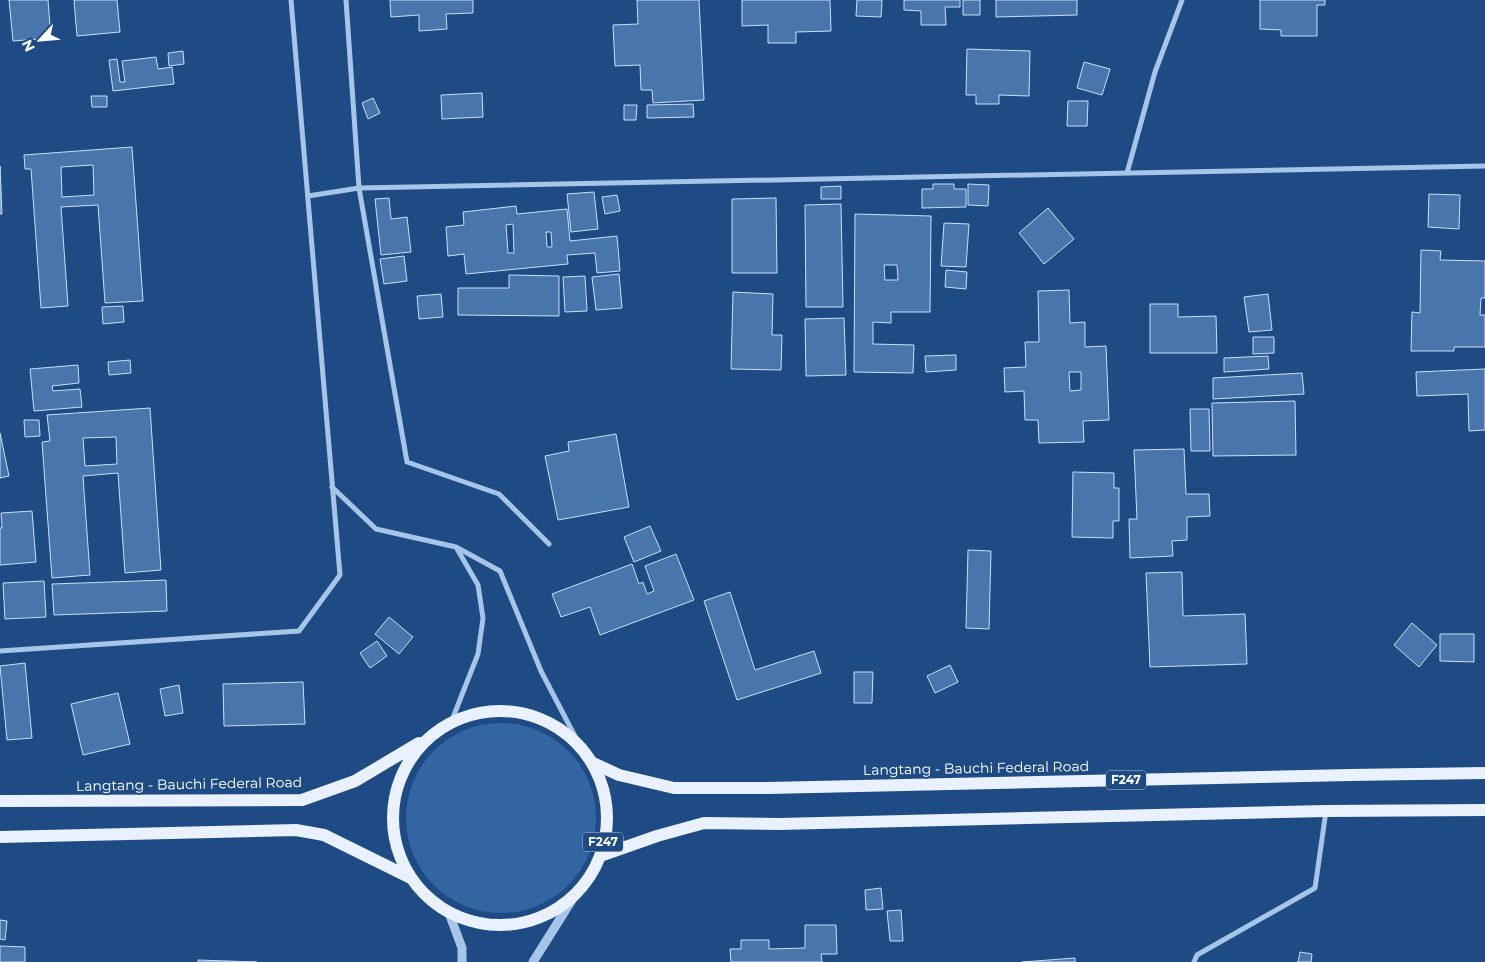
<svg xmlns="http://www.w3.org/2000/svg" width="1485" height="962" font-family="Montserrat,sans-serif">
<style>
.green{fill:#3265a1}
.building{fill:#4775ac;stroke:#cadff7;fill-rule:evenodd}
.lines{fill:none;stroke-linecap:round;stroke-linejoin:round}
.minor{stroke:#a6c5e9;stroke-width:5}
.tertiary{stroke:#a6c5e9;stroke-width:9}
.primary{stroke:#e9f1fe;stroke-width:12}
.labels{text-anchor:middle;stroke-width:4;stroke-linejoin:round;paint-order:stroke}
.shield{fill:#1f4b84;stroke:#bcc9da;stroke-width:1}
.shield-label{font-size:12px;font-weight:bold;fill:#fff}
.street-label{font-size:14px;fill:#fff;stroke:#1f4b84}
</style>
<rect width="100%" height="100%" fill="#1f4b84"/>
<path class="green" d="M406 818a95 95 0 1 1 190 0a95 95 0 1 1-190 0Z"/>
<path class="building" d="M9,0H48L51,38L13,41Z
M74,0H117L120,32L77,36Z
M390,0H473V13L446,14L447,29L419,31V15L391,17Z
M637,0H699L704,100L653,103L652,90H641L640,65L615,66L613,25L638,24Z
M742,0H830L831,31L796,32V43H768V25L742,26Z
M857,0H882L881,17L856,16Z
M904,0H960V7H945L946,25H921V11L904,10Z
M963,0H980V15H963Z
M996,0H1077V15L996,17Z
M1260,0H1325V5H1317V36H1281V30L1260,29Z
M967,49L1030,51L1029,96L999,95V104H976V95H966Z
M183,51L184,64L169,66L168,53Z
M156,57L158,69L172,67L174,84L113,91L109,60L117,59L120,82H125L122,61Z
M1084,62L1110,69L1102,95L1077,88Z
M482,93L483,117L442,119L441,95Z
M91,96H107V107H92Z
M373,98L380,113L368,119L362,103Z
M1068,101H1088L1087,126H1067Z
M693,104L694,117L647,118V105Z
M624,105H637L636,120H624Z
M132,147L143,301L105,303L98,205L61,207L68,306L41,308L31,169H25L24,155ZM93,165L94,195L62,197L61,167Z
M0,166L2,214H0Z
M933,184H954V189H966V207L922,208V189H933Z
M968,184L989,185L988,206L968,205Z
M841,186V199H821V187Z
M594,192L598,229L571,232L567,194Z
M1429,194L1460,195L1459,229L1428,227Z
M617,195L620,211L605,214L602,197Z
M389,198L391,219L407,217L411,252L381,255L375,199Z
M776,198L777,273H732V199Z
M841,204L843,307H806L805,205Z
M516,206L517,214L567,209L570,241L617,236L620,271L597,273L595,253L567,255L568,264L466,274L464,254L448,256L446,227L464,225L463,212ZM513,224L514,253H508L506,225ZM546,232H551L552,247H547Z
M1048,208L1074,239L1044,264L1019,233Z
M855,214L931,216L930,312H891V323L873,322V344L914,345L913,373L854,372ZM884,265H897L898,280H885Z
M944,223L969,224L966,267L941,266Z
M1421,250L1441,251L1440,260L1485,261V298H1481L1480,315H1485V347H1454V351H1411L1412,312L1420,313Z
M404,256L407,281L384,284L380,259Z
M946,270L967,272L966,289L945,287Z
M619,274L622,308L596,310L592,277Z
M509,275L559,276V316L458,315V288H509Z
M585,276L587,311L565,312L563,277Z
M1069,290L1070,323L1085,322V347L1106,346L1109,420L1083,421L1084,442L1039,443L1038,420H1025L1024,391L1005,392L1004,368L1026,367L1025,342H1039L1038,291ZM1069,372H1081V390L1070,391Z
M733,292L773,294L772,335H782L781,370L731,369Z
M441,294L443,317L419,319L417,296Z
M1268,294L1272,330L1249,332L1244,297Z
M1150,304H1178V317L1216,316L1217,353H1150Z
M123,306L124,322L103,324L102,307Z
M844,318L846,375L806,376L805,319Z
M1253,337H1274V353L1253,354Z
M956,355V370L926,372L925,356Z
M1268,356L1269,369L1224,372V358Z
M130,360L131,373L109,375L108,362Z
M78,365L79,383L52,386L53,391L80,389L82,407L34,411L30,369Z
M1485,369V430L1469,431L1468,394L1417,396L1416,372Z
M1302,373L1304,394L1213,399V378Z
M1295,401L1296,455L1213,456L1212,403Z
M150,408L161,570L125,573L118,473L83,476L90,575L52,578L42,442L50,441L47,415ZM116,437L117,464L85,466L83,438Z
M1190,409H1209L1210,451H1191Z
M24,420H39L40,436L25,437Z
M0,433L9,476L0,478Z
M616,434L629,507L558,520L545,456L569,451L568,442Z
M1184,449L1186,494H1209L1210,516L1187,517V540L1172,541L1173,556L1130,558L1129,519H1137L1134,450Z
M1073,472L1114,473V488H1119V521H1113V538L1072,537Z
M32,511L36,562L0,565V528H2L1,513Z
M650,526L661,551L634,562L624,537Z
M968,550L991,551L989,629L966,628Z
M676,554L694,600L600,635L590,607L561,617L552,594L632,564L639,584L643,582L647,594L654,591L645,566Z
M1182,572L1183,616L1245,614L1247,664L1150,667L1146,573Z
M166,580L167,611L54,615L52,584Z
M44,581L46,617L5,619L3,583Z
M730,592L755,670L814,651L821,673L737,700L704,601Z
M389,617L413,637L399,654L375,634Z
M1412,623L1437,645L1419,667L1394,645Z
M1440,634H1474V662L1440,661Z
M377,641L387,656L370,668L360,653Z
M25,663L32,738L7,740L0,666Z
M950,665L958,682L935,693L927,676Z
M854,672H873L872,703H854Z
M303,682L305,724L224,726L223,684Z
M179,685L183,713L165,716L160,689Z
M118,693L130,744L83,755L71,704Z
M881,888L883,909L866,910L865,890Z
M901,910L903,941H890L887,911Z
M0,920L7,921L5,940L0,939Z
M805,925H836L837,954H821L822,962H731L730,949H741V940H769V949L805,948Z
M0,946L25,947V962H0Z
M1300,952L1312,954L1311,962H1298Z
M1075,958V962H1022Z
M198,960L257,962H198Z"/>
<g class="lines">
<path class="minor" d="M346,0L359,188L407,462L499,494L549,544
M1127,173L1155,72L1182,0
M308,196L359,188L1485,166
M332,487L376,529L456,547L500,571L541,671L580,746
M0,651L299,631L340,575L291,0
M452,720L478,654L483,618L478,585L456,547
M1194,962L1197,955L1315,888L1326,811"/>
<path class="tertiary" d="M449,913L462,948V962
M533,962L575,895"/>
<path class="primary" d="M393 818a107 107 0 1 1 214 0a107 107 0 1 1-214 0Z
M593,763L619,775L674,788H768L1350,775L1485,773
M0,801L302,800L355,781L419,743
M0,837L296,830L324,835L411,878
M600,856L657,836L704,823L779,824L1326,811L1485,810"/>
</g>
<g class="labels">
<g class="shield">
<rect x="1106" y="770.5" width="40" height="19" rx="4"/>
<rect x="583" y="832.5" width="40" height="19" rx="4"/>
</g>
<g class="shield-label">
<text x="1126" y="784">F247</text>
<text x="603" y="846">F247</text>
</g>
<g class="street-label">
<text transform="translate(976 768) rotate(-1)" y="5">Langtang - Bauchi Federal Road</text>
<text transform="translate(189 784) rotate(-1)" y="5">Langtang - Bauchi Federal Road</text>
</g>
</g>
<g transform="translate(40 40) rotate(244)" stroke="#1f4b84" stroke-width="4" paint-order="stroke">
<path d="M0-4L9 19L0 12L-9 19Z" fill="#ffffff"/>
<text y="-8" font-size="14" font-weight="bold" text-anchor="middle" fill="#ffffff">N</text>
</g>
</svg>
